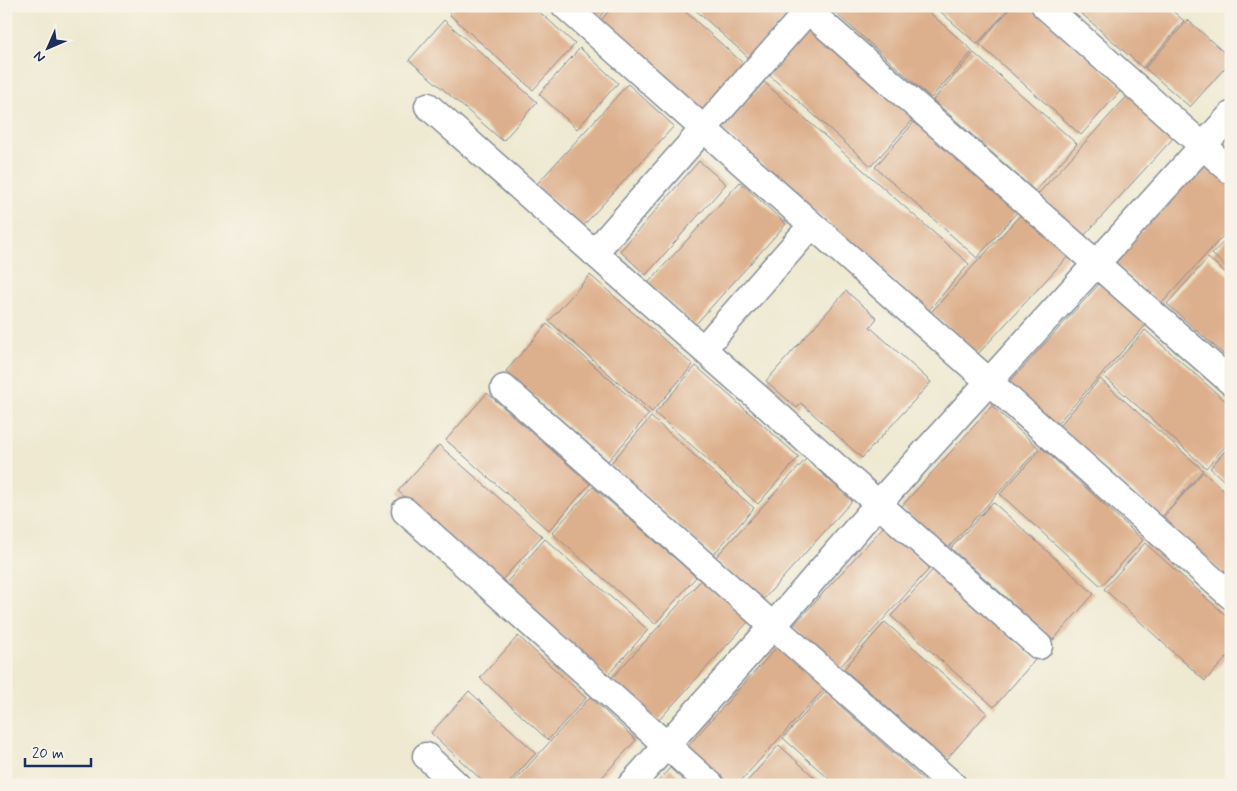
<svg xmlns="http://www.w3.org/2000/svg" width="1237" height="791" font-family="Mynerve,sans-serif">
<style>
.building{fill:#ddb08d}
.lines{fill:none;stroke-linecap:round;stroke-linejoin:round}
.street-casing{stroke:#848c97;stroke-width:29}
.street{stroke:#fff;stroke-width:26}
</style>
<rect width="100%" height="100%" fill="#f7f3e8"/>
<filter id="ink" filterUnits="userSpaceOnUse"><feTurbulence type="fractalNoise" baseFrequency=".02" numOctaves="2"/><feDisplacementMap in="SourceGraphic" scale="10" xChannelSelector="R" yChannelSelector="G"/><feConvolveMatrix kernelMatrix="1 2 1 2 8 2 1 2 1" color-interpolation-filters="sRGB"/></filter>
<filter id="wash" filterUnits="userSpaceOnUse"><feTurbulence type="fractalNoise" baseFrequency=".0096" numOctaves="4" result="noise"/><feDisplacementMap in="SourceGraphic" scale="20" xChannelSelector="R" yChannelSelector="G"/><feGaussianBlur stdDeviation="1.12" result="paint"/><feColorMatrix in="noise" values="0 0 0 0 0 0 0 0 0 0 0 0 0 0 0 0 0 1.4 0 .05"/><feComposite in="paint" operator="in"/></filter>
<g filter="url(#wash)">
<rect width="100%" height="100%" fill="#eee9d0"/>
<g id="blocks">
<path class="building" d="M456,6H533L575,44L533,90L449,14Z
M585,6H609L599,18Z
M613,6H679L744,64L703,111L601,20Z
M691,6H785L791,12L749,58Z
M828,6H922L973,51L931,98Z
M934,6H1011L977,44Z
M1012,6H1030L1123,88L1081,135L979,44Z
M1073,6H1167L1184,21L1143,68Z
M444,20L537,102L503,141L409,60Z
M1188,20L1231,59V61L1190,107L1145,68Z
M810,29L913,120L871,166L769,75Z
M580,48L618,83L577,129L539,94Z
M974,53L1077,144L1035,191L933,100Z
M764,82L969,264L928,311L722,129Z
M628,84L674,126L582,227L536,185Z
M1130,93L1176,135L1084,236L1038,194Z
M916,120L1018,211L977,258L875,167Z
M1231,130V145L1223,138Z
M699,161L726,184L646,275L620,251Z
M1206,161L1231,184V227L1161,304L1114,262Z
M740,182L786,224L695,325L648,283Z
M1023,212L1070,254L978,354L931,312Z
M1231,234V271L1212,254Z
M1208,258L1231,277V361L1167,304Z
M590,275L693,365L652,412L549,321Z
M1100,283L1146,325L1055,426L1008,384Z
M846,291L877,318L870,327L931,382L862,458L801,403L797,408L766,381Z
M547,324L649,414L608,461L506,371Z
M1145,330L1231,406V440L1206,468L1104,376Z
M696,366L799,457L758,504L655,413Z
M1100,379L1203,470L1162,517L1059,426Z
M487,393L590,484L549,531L446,440Z
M992,406L1039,448L947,549L901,507Z
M651,417L754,508L713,555L610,464Z
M1231,444V487L1210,468Z
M439,445L542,536L500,582L398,491Z
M1042,448L1143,540L1101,586L1000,494Z
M806,459L852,501L761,602L714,559Z
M1203,472L1231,497V580L1162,519Z
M593,487L696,577L655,624L552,533Z
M993,502L1094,594L1053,640L951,548Z
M884,526L930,568L838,669L792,627Z
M545,539L648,630L607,676L504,585Z
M1145,543L1231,620V653L1205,681L1104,589Z
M933,570L1035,660L994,707L891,616Z
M703,578L749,621L658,721L611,679Z
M885,622L987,713L946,760L844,669Z
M518,636L586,698L548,740L480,678Z
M777,647L824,689L737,785H726L686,748Z
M469,691L536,753L507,785H487L431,733Z
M825,692L927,783L926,785H836L783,738Z
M590,697L636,740L595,785H511Z
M779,745L823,785H744Z
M670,768L688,785H655Z"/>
</g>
</g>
<g filter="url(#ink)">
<use href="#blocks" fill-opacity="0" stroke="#848c97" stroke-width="1"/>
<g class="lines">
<defs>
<path id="street" d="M565,6L1231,596
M803,6L1231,382
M1045,6L1231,171
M428,106L1039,646
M594,253L812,6
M703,349L812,225
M504,388L953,785
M405,511L711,785
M426,756L457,785
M631,785L773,626L878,504L1231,115"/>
</defs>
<use href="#street" class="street-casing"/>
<use href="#street" class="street"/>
</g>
</g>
<rect width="1237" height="791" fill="none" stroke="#f7f3e8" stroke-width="25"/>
<g transform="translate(48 48) rotate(225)" stroke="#f7f3e8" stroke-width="4" paint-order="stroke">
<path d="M0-4L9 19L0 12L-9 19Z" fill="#1b2f5e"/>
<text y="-8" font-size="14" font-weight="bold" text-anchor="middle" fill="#1b2f5e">N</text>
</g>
<path d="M25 758v8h66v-8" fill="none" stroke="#1b2f5e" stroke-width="2.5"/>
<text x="32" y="758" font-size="15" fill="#1b2f5e" stroke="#f7f3e8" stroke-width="4" paint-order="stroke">20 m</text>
</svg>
